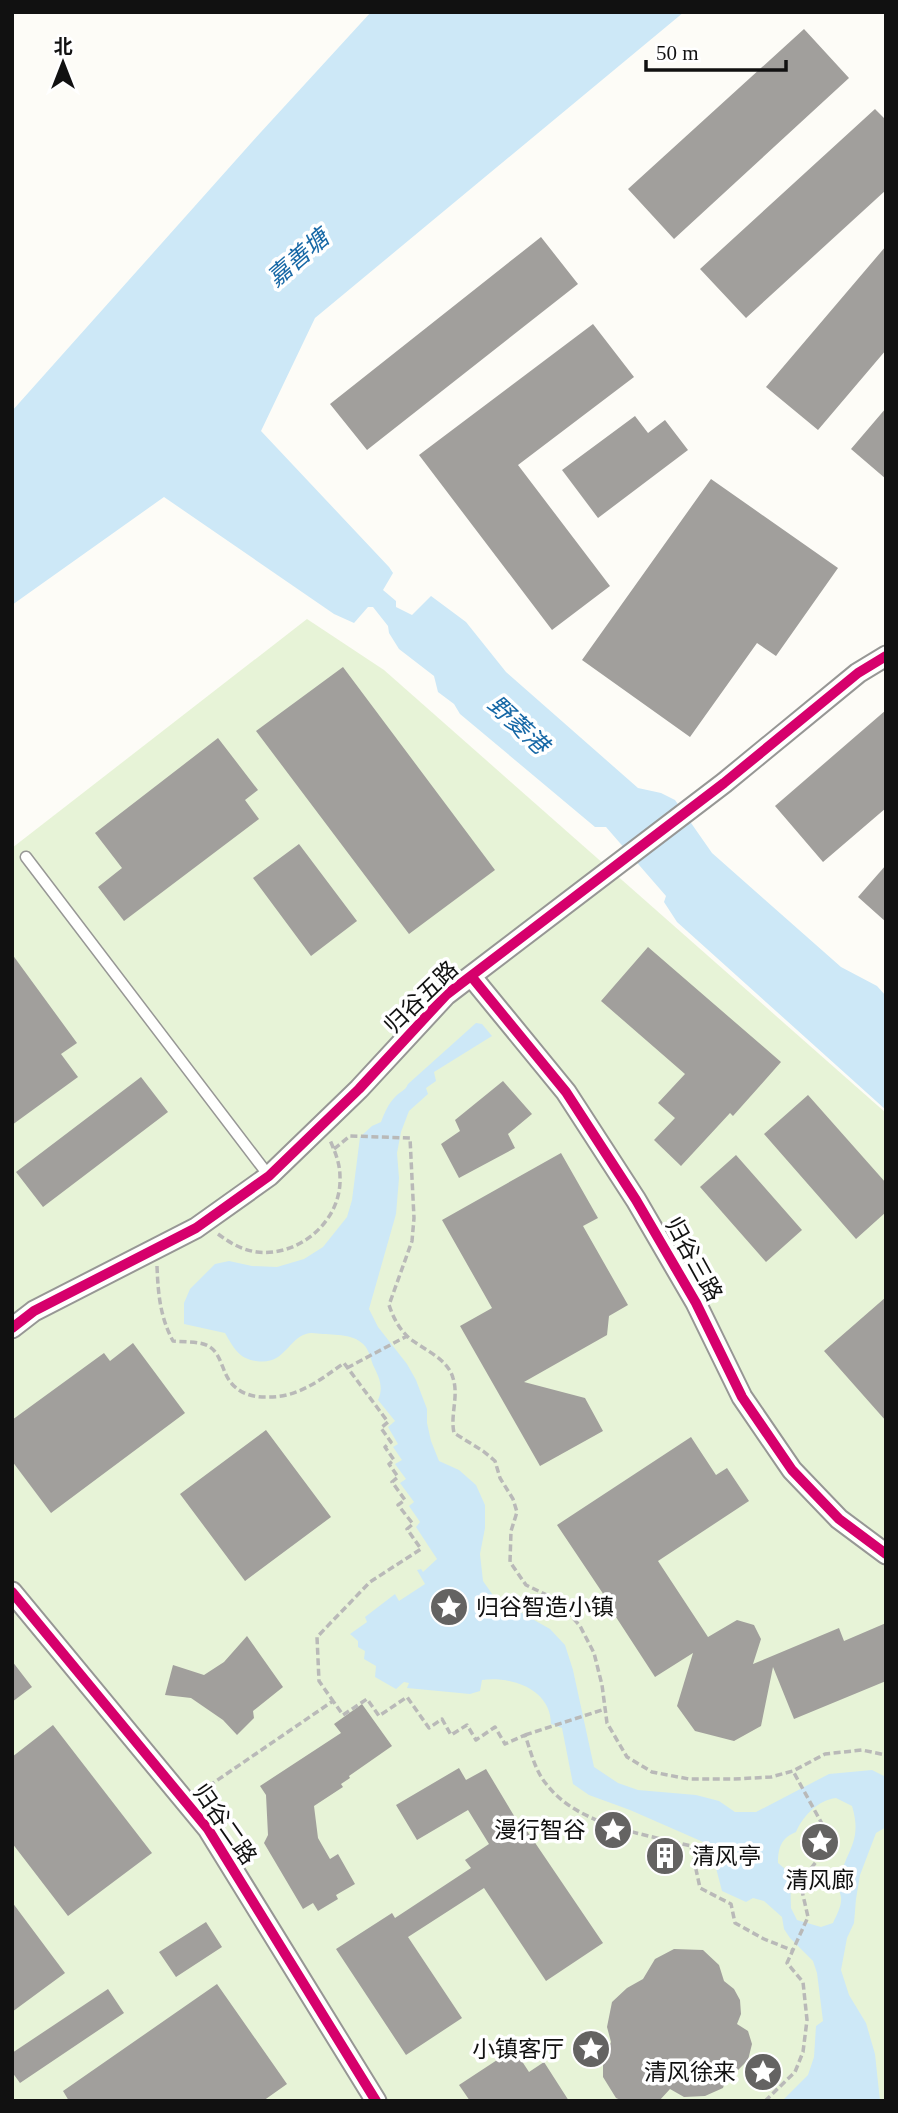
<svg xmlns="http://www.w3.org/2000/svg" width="898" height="2113" font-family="'Times New Roman','Noto Sans SC',serif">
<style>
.green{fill:#e7f3d7}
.water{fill:#cde8f7;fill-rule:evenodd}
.building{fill:#a19f9c}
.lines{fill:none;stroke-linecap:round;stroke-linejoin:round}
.lane-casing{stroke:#979795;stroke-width:13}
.street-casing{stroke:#979795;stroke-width:23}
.path{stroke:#b9b9b8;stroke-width:3.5;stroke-dasharray:7 3.5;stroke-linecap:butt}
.lane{stroke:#fffffe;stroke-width:10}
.street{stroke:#fffffe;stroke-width:19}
.cycleway-casing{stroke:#fff;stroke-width:15}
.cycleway{stroke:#d6006c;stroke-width:10}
.labels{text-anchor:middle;stroke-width:7;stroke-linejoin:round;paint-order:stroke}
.street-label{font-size:23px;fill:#111;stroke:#fff}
.poi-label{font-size:23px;fill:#111;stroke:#fff;text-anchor:end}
.water-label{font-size:24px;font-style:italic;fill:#1768a6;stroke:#fff}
</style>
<rect width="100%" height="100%" fill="#fdfcf7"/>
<path class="green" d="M307,619L384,670L886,1113V2101H12V848Z"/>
<path class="water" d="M371,12H684L315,318L261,431L389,567L393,573L383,590L396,601V607L412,615L431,596L466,622L506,672L638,788L661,793L675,800L712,853L841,967L877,986L886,996V1110L677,922L664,902L666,896L606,827H595L460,714L454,704L438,692L434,676L399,649L389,633L388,626L373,607H368L354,623L334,614L164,497L12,605V411L261,132Z
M476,1023L482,1024L492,1036L434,1072L436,1081L426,1088L428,1094L409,1111L401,1132L397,1153L399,1178L396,1214L369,1309L378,1327L407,1364L416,1380L427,1409V1423L431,1441L439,1461L459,1470L476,1485L485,1505V1528L480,1554L483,1581L495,1598L550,1629L565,1645L573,1670L594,1767L618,1783L638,1790L696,1795L719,1801L735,1812H756L829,1774L872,1770L886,1777V1827L876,1833L860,1875L856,1899L854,1923L847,1938L841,1970L849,1995L866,2023L875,2054L880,2101H782L808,2075L814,2057L816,2026L823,2021L817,1973L813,1961L790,1938L784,1929L782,1917L764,1901L753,1898L746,1902L722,1891L710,1845L630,1810L589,1795L573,1784L562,1728L551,1724C551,1689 511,1676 482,1680L480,1691L470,1694L407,1688L409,1683L404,1682L396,1689L375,1677L376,1666L364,1659L365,1651L358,1647V1641L350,1634L367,1622L365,1617L395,1594L399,1601L425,1584L417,1570L421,1569L423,1572L437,1559L416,1527L420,1522L409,1506L414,1502L400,1483L406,1479L395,1464L402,1460L393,1447L398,1444L388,1427L395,1421L378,1400C384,1387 379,1377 373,1365C371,1360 370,1354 367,1349C358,1334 338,1335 323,1334C318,1334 311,1332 306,1334C288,1339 284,1366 256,1361C239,1359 233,1347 225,1333L184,1324V1303L190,1289L215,1264L229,1261L252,1266L277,1267L304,1259L323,1247L347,1217L352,1200L360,1137L372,1126L381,1122C385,1112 388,1104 396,1096C401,1091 405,1091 408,1084ZM836,1798L852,1806C864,1845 842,1853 839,1886C839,1891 840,1892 841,1897C842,1906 837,1914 833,1923L821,1927L797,1920L791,1908L790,1873L778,1863C778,1848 781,1838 796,1832C803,1816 818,1800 836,1798Z"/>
<path class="building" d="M804,29L849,78L674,239L628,189Z
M875,109L886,120V190L746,318L700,269Z
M541,237L578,284L367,450L330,404Z
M886,246V350L818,430L766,387Z
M593,324L634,377L518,465L610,586L552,630L419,455Z
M886,408V479L851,449Z
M635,416L648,433L665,420L688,450L598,518L562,470Z
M711,479L838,568L776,656L757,643L690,737L582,660Z
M343,667L495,870L409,934L256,731Z
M886,710V808L823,862L775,806Z
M218,738L258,790L245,800L259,819L124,921L98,887L122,868L95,833Z
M299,844L357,921L311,956L253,878Z
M886,865V922L858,897Z
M648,947L781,1062L733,1116L730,1113L681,1166L654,1140L675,1118L658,1103L685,1074L601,1001Z
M12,954L77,1043L61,1054L78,1077L12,1125Z
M141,1077L168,1112L43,1207L16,1172Z
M503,1081L532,1114L508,1134L515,1148L459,1178L441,1144L460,1131L455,1120Z
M808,1095L886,1183V1212L856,1239L764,1134Z
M561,1153L598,1218L583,1226L628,1305L609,1316L607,1335L524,1382L585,1398L603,1431L540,1466L460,1326L492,1308L442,1220Z
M736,1155L802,1230L766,1262L700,1187Z
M886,1297V1421L824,1351Z
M133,1343L185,1413L51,1513L12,1461V1420L104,1353L110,1361Z
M266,1430L331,1517L245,1581L180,1494Z
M691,1437L716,1475L727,1468L749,1501L658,1561L708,1637L737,1620L754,1625L761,1639L753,1664L839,1628L844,1641L886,1623V1681L794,1719L773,1667L761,1726L734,1741L695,1731L677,1706L693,1653L655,1677L614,1614L616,1613L557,1525Z
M247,1636L283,1687L253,1711L254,1718L237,1735L223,1720L191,1698L165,1695L173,1665L204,1675L224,1662Z
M12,1661L32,1687L12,1702Z
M362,1704L392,1746L349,1776L350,1778L341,1784L343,1787L314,1806L318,1838L330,1859L338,1854L355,1884L336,1895L338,1899L318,1911L313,1903L303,1909L264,1843L268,1835L266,1795L260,1786L341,1733L334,1724Z
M53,1725L152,1853L68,1916L12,1843V1757Z
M459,1768L466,1780L486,1769L519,1824L521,1822L603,1943L546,1981L484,1888L408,1937L462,2018L406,2055L336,1949L392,1913L395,1918L471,1868L465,1860L489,1844L468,1810L417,1840L396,1805Z
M661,1845L676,1852L670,1867L654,1859Z
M12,1902L65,1973L12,2012Z
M206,1922L222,1947L176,1977L159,1952Z
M674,1949L703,1950L719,1965L724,1981L734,1989L740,2000L741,2014L737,2024L748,2031L752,2044L748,2060L738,2070L728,2072L723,2088L705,2096L684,2097L670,2089L659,2101H623L616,2098L603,2077V2060L611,2042L607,2027L612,2002L627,1988L643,1979L655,1959Z
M217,1984L287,2084L263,2101H69L63,2091Z
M108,1989L124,2013L20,2083L12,2072V2053Z
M514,2049L529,2072L544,2062L569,2101H470L459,2085Z"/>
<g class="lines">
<defs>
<path id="lane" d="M26,857L269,1176"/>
<path id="street" d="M471,976L566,1092L636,1200L696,1303L742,1397L792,1470L839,1519L886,1554
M12,1328L34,1311L196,1228L269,1176L359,1089L446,995L724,783L858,673L886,656
M12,1592L208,1829L376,2101"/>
</defs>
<use href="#lane" class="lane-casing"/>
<use href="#street" class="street-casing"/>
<path class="path" d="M334,1149L350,1136L410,1138L414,1218L412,1241L389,1305C393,1317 399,1329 409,1338C423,1349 448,1359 453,1378C459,1396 450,1415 454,1433L483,1451L495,1461L500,1478L513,1499L517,1512L511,1531L510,1562L526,1585L557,1600L580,1626L594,1653L602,1685L607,1723L627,1757L652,1772L689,1779H734L771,1777L793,1771L825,1754L862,1750L886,1755
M218,1234C230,1243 242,1250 257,1252C300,1257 342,1220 340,1177C340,1163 335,1152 330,1140
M157,1266C158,1293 160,1317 173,1341C184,1342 202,1341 210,1347C222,1355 222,1373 232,1384C241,1394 253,1397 266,1397C298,1398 320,1380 344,1363L388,1422L381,1428L391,1442L385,1447L394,1460L389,1464L398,1477L392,1482L405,1500L398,1505L413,1524L407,1529L421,1549L370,1582L317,1637L319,1681L333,1701
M347,1368L407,1336
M525,1735L605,1709
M200,1792L333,1701L343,1715L367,1699L379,1716L407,1697L429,1728L442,1719L451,1735L467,1725L476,1740L495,1727L505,1744L525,1735C531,1752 535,1771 547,1785C578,1825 643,1834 691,1846L700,1888L731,1904L735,1923L764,1939L794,1951
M765,2101L795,2072L803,2052L807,2020L803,1982L787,1963L808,1917L800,1882L832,1842L793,1771"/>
<use href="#lane" class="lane"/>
<use href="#street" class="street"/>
<defs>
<path id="cycleway" d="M471,976L566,1092L636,1200L696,1303L742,1397L792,1470L839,1519L886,1554
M12,1328L34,1311L196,1228L269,1176L359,1089L446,995L724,783L858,673L886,656
M12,1592L208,1829L376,2101"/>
</defs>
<use href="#cycleway" class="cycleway-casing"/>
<use href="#cycleway" class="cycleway"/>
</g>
<defs>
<symbol id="sight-disc" viewBox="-11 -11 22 22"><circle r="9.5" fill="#646362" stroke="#fff"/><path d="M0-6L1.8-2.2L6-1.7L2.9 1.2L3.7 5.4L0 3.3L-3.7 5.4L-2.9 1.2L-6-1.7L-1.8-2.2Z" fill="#fff"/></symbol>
<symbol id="building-disc" viewBox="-11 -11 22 22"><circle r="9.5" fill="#646362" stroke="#fff"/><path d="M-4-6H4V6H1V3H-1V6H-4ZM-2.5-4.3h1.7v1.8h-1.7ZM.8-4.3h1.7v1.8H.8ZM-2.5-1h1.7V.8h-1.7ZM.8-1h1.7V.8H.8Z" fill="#fff"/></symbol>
</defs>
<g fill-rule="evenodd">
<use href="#sight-disc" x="427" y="1585" width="44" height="44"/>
<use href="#sight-disc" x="591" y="1808" width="44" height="44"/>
<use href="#sight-disc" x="798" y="1820" width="44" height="44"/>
<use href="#building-disc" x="643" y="1834" width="44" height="44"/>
<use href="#sight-disc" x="569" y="2027" width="44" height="44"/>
<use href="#sight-disc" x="741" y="2050" width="44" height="44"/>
</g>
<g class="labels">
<g class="street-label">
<text transform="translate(421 997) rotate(-44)" y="8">归谷五路</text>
<text transform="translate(694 1259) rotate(61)" y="8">归谷三路</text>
<text transform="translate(225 1824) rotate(55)" y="8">归谷二路</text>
</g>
<g class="poi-label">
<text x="476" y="1615" text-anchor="start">归谷智造小镇</text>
<text x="586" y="1838">漫行智谷</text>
<text x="692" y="1864" text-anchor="start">清风亭</text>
<text x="820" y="1888" text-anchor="middle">清风廊</text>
<text x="564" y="2057">小镇客厅</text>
<text x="736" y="2080">清风徐来</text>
</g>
<g class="water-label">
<text transform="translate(298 258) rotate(-41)" y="8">嘉善塘</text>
<text transform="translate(518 725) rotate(43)" y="8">野菱港</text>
</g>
</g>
<rect width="898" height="2113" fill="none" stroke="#111111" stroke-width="28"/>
<g transform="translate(63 63)" stroke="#ffffff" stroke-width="5" paint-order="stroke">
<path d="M0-5L12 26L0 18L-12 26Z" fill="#111111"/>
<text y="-10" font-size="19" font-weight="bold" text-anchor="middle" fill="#111111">北</text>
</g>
<path d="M646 60v10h140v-10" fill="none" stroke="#111111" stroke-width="3.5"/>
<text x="656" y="60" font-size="21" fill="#111111" stroke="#ffffff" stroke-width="5" paint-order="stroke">50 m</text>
</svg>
